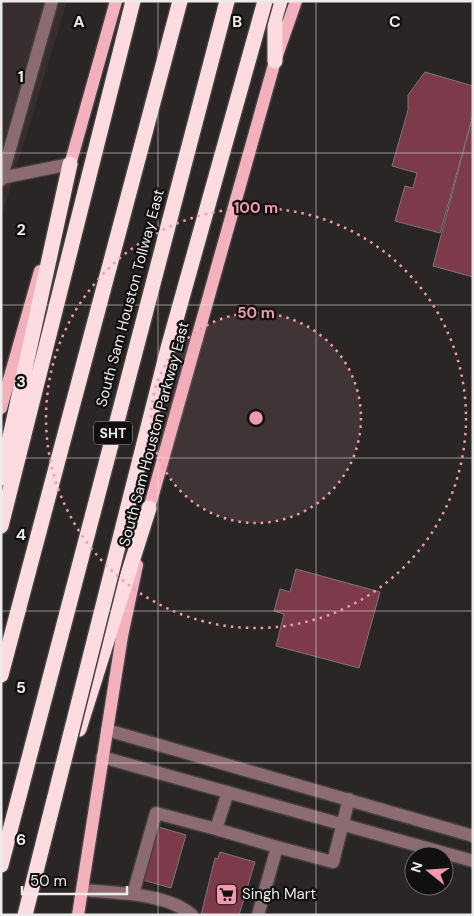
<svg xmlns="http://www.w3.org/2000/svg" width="474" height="916" font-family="'DM Sans',sans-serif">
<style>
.built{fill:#382d2f}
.building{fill:#7c3a4a;stroke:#7c7778}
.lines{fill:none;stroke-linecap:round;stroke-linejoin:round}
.minor-casing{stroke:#454141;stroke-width:15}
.major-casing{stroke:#454141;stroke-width:15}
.highway-casing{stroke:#454141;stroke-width:18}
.minor{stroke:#8c6c72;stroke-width:12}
.major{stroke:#f3b1be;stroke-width:12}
.highway{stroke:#fcdce1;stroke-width:15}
.highway-bridge-casing{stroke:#454141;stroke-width:18;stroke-linecap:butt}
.highway-bridge{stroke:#fcdce1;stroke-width:15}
.grid{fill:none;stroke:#edeaea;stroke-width:1;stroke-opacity:0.55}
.ring{fill:none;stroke:#f29aad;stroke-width:2.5;stroke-dasharray:2.5 5}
.labels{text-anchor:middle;stroke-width:4.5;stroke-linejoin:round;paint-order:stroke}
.shield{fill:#110f10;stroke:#aba8a9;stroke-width:1}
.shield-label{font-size:14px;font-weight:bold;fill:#edeaea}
.street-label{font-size:15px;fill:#edeaea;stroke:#110f10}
.poi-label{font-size:15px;fill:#edeaea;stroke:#110f10;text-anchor:start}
.grid-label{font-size:16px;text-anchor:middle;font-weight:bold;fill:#edeaea;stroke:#110f10;stroke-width:4.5;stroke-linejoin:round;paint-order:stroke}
.centre{fill:#f29aad;stroke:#110f10;stroke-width:2.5}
.ring-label{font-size:15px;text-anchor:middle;font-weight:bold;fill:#f29aad;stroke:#110f10;stroke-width:4.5;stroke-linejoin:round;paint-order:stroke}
</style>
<rect width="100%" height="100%" fill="#2a2626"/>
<path class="built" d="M1,1H67L1,219Z"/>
<path class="building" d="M425,72L473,86V115L440,233L395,221L405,186L413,188L417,173L392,166L408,110V95Z
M473,115V277L433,266Z
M296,569L380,592L359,668L276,646L284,614L274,611L280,589L290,592Z
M155,826L186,835L171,888L139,879Z
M220,852L255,862L239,915H201L215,858L218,859Z"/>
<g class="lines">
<defs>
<path id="minor" d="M1,178L70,164
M1,180L52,1
M107,730L473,836
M102,757L473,861
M228,792L216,829L277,847
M82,890C115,893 167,893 192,915
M133,894L156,813L216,829
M258,915L277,847L333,862L349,799"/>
<path id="major" d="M68,172L116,1
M1,408L40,271
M147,516L275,61L296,1
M78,915L122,636L137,565"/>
<path id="highway" d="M275,61V18L280,1
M1,478L70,164
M1,526L133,1
M1,675L180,1
M79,729L149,508
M1,865L227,1"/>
</defs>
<use href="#minor" class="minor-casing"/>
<use href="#major" class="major-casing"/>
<use href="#highway" class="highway-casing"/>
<use href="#minor" class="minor"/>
<use href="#major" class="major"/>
<use href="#highway" class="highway"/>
<defs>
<path id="highway-bridge" d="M25,915L168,348L265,1"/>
</defs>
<use href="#highway-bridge" class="highway-bridge-casing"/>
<use href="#highway-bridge" class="highway-bridge"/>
</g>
<path class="grid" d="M158,1V915M316,1V915M1,153H473M1,305H473M1,458H473M1,611H473M1,763H473"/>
<circle cx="256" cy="418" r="105" fill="#f29aad" fill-opacity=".12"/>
<g class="ring">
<circle cx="256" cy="418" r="105"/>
<circle cx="256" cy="418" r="210"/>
</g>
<defs>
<symbol id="supermarket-square" viewBox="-11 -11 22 22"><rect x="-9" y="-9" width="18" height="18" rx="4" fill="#f29aad" stroke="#110f10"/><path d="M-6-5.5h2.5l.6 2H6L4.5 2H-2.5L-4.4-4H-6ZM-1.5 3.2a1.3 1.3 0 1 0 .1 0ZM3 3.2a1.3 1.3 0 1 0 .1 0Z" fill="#111"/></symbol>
</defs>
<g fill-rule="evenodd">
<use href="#supermarket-square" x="214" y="882" width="25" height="25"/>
</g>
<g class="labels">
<rect class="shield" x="94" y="421.5" width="38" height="23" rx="4"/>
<g class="shield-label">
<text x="113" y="438">SHT</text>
</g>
<g class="street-label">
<text transform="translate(130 298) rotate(-75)" y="5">South Sam Houston Tollway East</text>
<text transform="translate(154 434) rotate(-75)" y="5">South Sam Houston Parkway East</text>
</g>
<g class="poi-label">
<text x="242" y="899">Singh Mart</text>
</g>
</g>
<g class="grid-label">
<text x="79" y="27">A</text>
<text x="237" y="27">B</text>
<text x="395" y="27">C</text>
<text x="21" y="82">1</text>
<text x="21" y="235">2</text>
<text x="21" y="387">3</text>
<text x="21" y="540">4</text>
<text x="21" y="693">5</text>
<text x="21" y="845">6</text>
</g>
<circle cx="256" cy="418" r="8" class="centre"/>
<g class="ring-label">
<text x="256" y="213">100 m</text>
<text x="256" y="318">50 m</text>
</g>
<rect width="474" height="916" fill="none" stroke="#edeaea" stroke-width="5"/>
<g transform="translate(429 871) rotate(287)"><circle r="24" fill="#110f10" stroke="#696767"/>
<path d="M0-4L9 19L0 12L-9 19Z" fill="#f29aad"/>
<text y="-8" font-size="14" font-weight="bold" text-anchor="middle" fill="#edeaea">N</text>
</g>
<path d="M22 886v8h105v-8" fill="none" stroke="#edeaea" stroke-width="2.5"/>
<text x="30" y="886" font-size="15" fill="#edeaea" stroke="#110f10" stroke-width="4" paint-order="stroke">50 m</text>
</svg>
